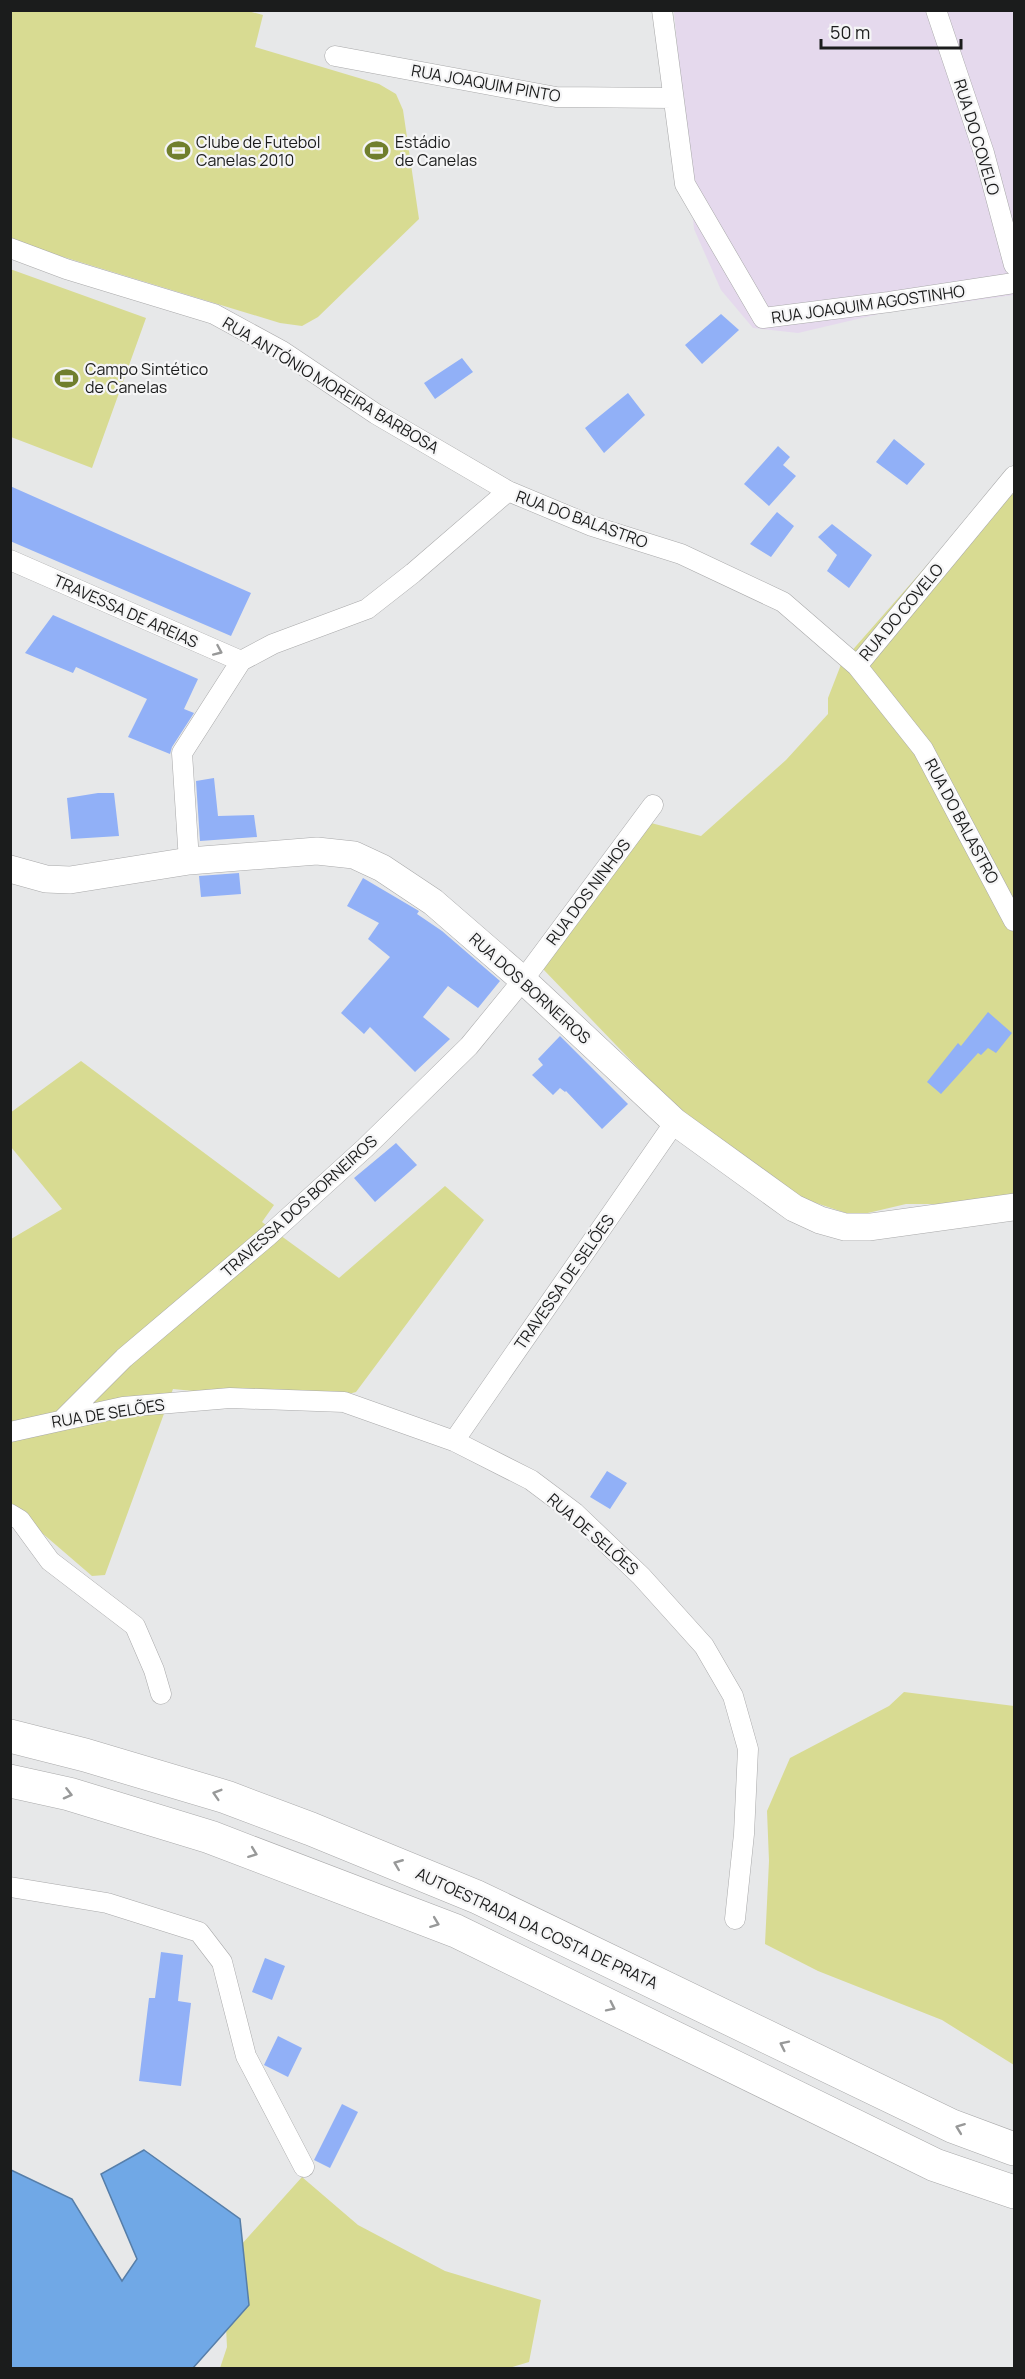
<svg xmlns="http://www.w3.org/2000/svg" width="1025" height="2379" font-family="Manrope,sans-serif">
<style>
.industrial{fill:#e5d9ed}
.green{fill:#d8db92}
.water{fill:#70a8e6;stroke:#567ea9;stroke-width:1.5}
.building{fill:#91b0f7}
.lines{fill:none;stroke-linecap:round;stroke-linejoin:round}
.street-casing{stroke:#a9a9aa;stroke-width:21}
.secondary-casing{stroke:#a9a9aa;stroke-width:28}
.highway-casing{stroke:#a9a9aa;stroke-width:34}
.street{stroke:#fff;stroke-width:20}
.secondary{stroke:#fff;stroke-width:27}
.highway{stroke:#fff;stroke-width:33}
.oneway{stroke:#989999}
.labels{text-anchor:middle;stroke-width:4.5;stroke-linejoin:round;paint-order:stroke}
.street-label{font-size:16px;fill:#1b1c1c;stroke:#f5f5f6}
.poi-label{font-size:16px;fill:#1b1c1c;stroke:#f5f5f6;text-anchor:start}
</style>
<rect width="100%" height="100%" fill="#e7e8e9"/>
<path class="industrial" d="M674,11H1014V295L883,313L798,333L753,328L721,290L694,229Z"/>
<path class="green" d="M11,11H248L263,15L255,47L379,84L396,94L403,110L419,219L318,317L302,326L280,323L11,241Z
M10,269L146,318L92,468L11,437Z
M1014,494V1196L954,1204H906L855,1216L795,1196L711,1144L543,969L651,823L701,836L786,760L828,714V698L842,662L942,548L994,500Z
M81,1061L274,1205L262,1222L339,1278L445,1186L484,1220L356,1392L314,1403L173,1389L105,1575L92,1576L42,1533L11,1513V1239L62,1209L11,1147L10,1113Z
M904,1692L1014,1706V2065L942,2020L818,1971L765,1944L769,1861L767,1811L790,1758L889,1706Z
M302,2177L358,2225L445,2271L541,2300L529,2362L509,2368H220L227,2347L223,2265Z"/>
<path class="water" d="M144,2150L240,2219L249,2305L193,2368H11V2170L72,2199L122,2281L137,2259L101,2174Z"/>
<path class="building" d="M721,314L739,330L702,364L685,345Z
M462,358L473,372L435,399L424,383Z
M628,393L645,415L604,453L585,428Z
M894,439L925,464L907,485L876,462Z
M778,446L790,457L783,465L796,476L769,506L744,484Z
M10,486L251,593L231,636L10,541Z
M777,512L794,526L771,557L750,544Z
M832,524L872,555L849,588L827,571L837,555L818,537Z
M53,615L198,679L184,709L194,713L172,747L170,754L128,737L147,699L76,667L73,673L25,653Z
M214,778L218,816L254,815L257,837L200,841L196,781Z
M98,793H114L119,836L71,839L67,798Z
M239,873L241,894L201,897L199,876Z
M363,878L419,911L417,914L442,931L500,981L478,1008L448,986L423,1017L450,1039L415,1072L370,1027L364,1034L341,1013L390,957L368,939L379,923L347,906Z
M988,1012L1012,1033L996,1053L988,1048L981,1055L978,1053L941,1094L927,1082L958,1043L961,1046Z
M560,1036L628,1104L602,1129L566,1091L565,1092L560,1088L553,1095L532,1075L543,1065L538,1059Z
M396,1143L417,1165L375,1202L354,1178Z
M607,1471L627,1483L610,1509L590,1497Z
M161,1952L183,1955L178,2001L191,2003L181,2086L139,2081L149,1998H155Z
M265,1958L285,1966L272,2000L252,1992Z
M278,2036L302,2048L288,2077L264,2065Z
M342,2104L358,2112L330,2168L314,2160Z"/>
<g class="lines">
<defs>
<path id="street" d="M662,10L685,184L763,318L889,302L1014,283
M936,10L984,153L1014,265
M335,56L556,97L673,98
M10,248L66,269L214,314L282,351L376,414L508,491L592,526L681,554L783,602L857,666L923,749L1014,921
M10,560L241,661
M857,666L1014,476
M189,861L182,753L241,661L273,644L367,609L413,573L508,491
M62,1420L124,1358L268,1236L365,1148L469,1046L523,980L653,805
M10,1432L123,1407L230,1398L344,1402L454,1441L531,1480L575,1513L641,1576L704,1646L733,1696L748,1749L744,1834L735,1919
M454,1441L675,1122
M10,1514L20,1520L50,1561L135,1626L154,1670L161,1694
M10,1887L107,1903L199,1932L222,1962L246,2056L304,2167"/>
<path id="secondary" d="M10,869L46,879L70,880L189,861L317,851L354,855L382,868L433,902L523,980L675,1122L794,1208L820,1220L845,1227H870L1014,1207"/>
<path id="highway" d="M10,1736L85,1755L226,1797L311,1829L477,1897L952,2126L1014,2149
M10,1781L69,1794L210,1837L456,1931L935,2165L1014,2192"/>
</defs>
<use href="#street" class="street-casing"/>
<use href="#secondary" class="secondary-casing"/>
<use href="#highway" class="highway-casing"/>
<use href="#street" class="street"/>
<use href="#secondary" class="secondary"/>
<use href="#highway" class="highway"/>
</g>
<defs><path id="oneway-chevron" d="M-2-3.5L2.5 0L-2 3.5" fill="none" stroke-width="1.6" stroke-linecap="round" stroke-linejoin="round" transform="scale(1.5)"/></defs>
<g class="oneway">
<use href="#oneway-chevron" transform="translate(218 651) rotate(24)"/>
<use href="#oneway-chevron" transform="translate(68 1794) rotate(14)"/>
<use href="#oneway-chevron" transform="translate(217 1794) rotate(-163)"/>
<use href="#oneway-chevron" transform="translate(253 1853) rotate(21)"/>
<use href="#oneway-chevron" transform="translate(398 1864) rotate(-158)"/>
<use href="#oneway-chevron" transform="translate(435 1923) rotate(21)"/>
<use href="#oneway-chevron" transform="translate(611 2007) rotate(26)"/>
<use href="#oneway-chevron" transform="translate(784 2045) rotate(-154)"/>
<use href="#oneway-chevron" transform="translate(960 2128) rotate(-159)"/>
</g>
<defs>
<symbol id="stadium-bare" viewBox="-9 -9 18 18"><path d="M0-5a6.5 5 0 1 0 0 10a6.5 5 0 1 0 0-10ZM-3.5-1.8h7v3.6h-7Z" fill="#707f2d" stroke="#f5f5f6" stroke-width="2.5" paint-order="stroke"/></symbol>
</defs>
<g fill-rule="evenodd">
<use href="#stadium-bare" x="162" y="134" width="33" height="33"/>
<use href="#stadium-bare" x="360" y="134" width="33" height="33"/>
<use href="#stadium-bare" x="50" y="362" width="33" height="33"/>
</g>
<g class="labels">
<g class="street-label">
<text transform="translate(486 83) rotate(10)" y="6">RUA JOAQUIM PINTO</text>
<text transform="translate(977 137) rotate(73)" y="6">RUA DO COVELO</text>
<text transform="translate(868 304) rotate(-8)" y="6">RUA JOAQUIM AGOSTINHO</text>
<text transform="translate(331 385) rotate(31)" y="6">RUA ANTÓNIO MOREIRA BARBOSA</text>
<text transform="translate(582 519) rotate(20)" y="6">RUA DO BALASTRO</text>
<text transform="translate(126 611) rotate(24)" y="6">TRAVESSA DE AREIAS</text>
<text transform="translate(901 612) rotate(-50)" y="6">RUA DO COVELO</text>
<text transform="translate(962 821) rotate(62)" y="6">RUA DO BALASTRO</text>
<text transform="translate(588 892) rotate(-53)" y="6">RUA DOS NINHOS</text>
<text transform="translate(530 988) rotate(42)" y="6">RUA DOS BORNEIROS</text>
<text transform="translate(299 1206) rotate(-42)" y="6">TRAVESSA DOS BORNEIROS</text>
<text transform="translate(564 1282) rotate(-55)" y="6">TRAVESSA DE SELÕES</text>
<text transform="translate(108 1413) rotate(-9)" y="6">RUA DE SELÕES</text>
<text transform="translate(593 1534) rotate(41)" y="6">RUA DE SELÕES</text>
<text transform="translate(537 1928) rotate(25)" y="6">AUTOESTRADA DA COSTA DE PRATA</text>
</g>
<g class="poi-label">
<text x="196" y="148">Clube de Futebol<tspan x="196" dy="18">Canelas 2010</tspan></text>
<text x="395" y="148">Estádio<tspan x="395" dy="18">de Canelas</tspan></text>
<text x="85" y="375">Campo Sintético<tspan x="85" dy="18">de Canelas</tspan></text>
</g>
</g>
<rect width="1025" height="2379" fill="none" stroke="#1b1c1c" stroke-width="24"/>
<path d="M821 39v9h140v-9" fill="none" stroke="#1b1c1c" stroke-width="3"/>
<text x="830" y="39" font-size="18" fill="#1b1c1c" stroke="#f5f5f6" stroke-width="4.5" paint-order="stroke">50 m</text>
</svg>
